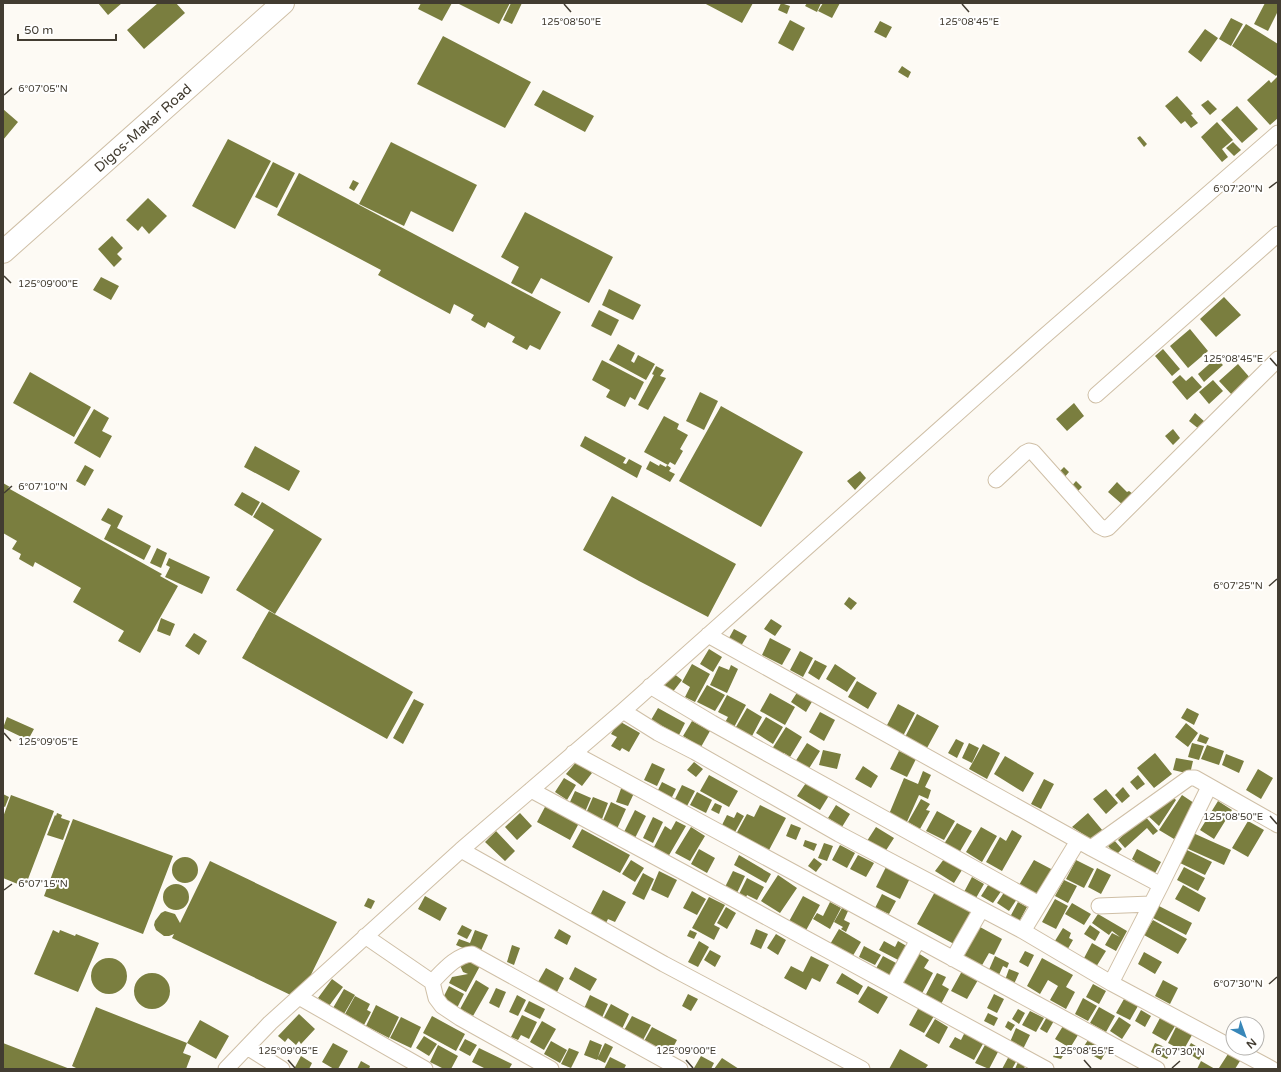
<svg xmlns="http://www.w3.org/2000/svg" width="1281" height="1072" font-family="'Varela Round',sans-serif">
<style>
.building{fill:#7a7e3f}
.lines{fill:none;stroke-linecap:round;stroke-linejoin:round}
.minor-casing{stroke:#cfbfa6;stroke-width:17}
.primary-casing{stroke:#cfbfa6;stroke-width:24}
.minor{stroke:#fff;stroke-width:15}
.primary{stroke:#fff;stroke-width:22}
.ticks{fill:none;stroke:#423c31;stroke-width:1.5}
.labels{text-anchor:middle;stroke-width:4;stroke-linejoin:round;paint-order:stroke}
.street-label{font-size:14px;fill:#423c31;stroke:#fff}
.ticks-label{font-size:10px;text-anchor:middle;fill:#423c31;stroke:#fff;stroke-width:4;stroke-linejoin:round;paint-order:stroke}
</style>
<rect width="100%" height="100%" fill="#fdfaf4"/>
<path class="building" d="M98,3H122L108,15Z
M158,3H176L185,13L144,49L127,30Z
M421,3H452L442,21L418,9Z
M457,3H510L499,24Z
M511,3H522L512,24L503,20Z
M704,3H753L742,23Z
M781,3L790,6L787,14L778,10Z
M807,3H821L817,12L805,6Z
M823,3H840L832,18L818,11Z
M1265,3H1278V11L1268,31L1254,24Z
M1231,18L1243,24L1231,46L1219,39Z
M790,20L805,28L793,51L778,43Z
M880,21L892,27L886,38L874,32Z
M1246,24L1278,44V74L1276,76L1232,46Z
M1205,29L1218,38L1201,62L1188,52Z
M443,36L531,82L505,128L417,84Z
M902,66L911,72L908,78L898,72Z
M1278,76V118L1270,125L1247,100L1269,80L1271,83Z
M543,90L594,116L585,132L534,105Z
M1177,96L1193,114L1191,115L1198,123L1191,128L1185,121L1181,124L1165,106Z
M1208,100L1217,109L1210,115L1201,105Z
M1237,106L1258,129L1242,143L1221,120Z
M3,109L18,122L3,140Z
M1217,122L1233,140L1222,149L1228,157L1222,162L1201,137Z
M1140,136L1147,144L1144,147L1137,138Z
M228,139L271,161L235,229L192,206Z
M391,142L477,185L453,232L411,211L404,226L359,204Z
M1233,142L1241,150L1234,156L1226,148Z
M273,162L295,173L277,208L255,197Z
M299,173L561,312L540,350L530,345L527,350L512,342L515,337L488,322L485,328L471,320L474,315L454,304L450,314L378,275L381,270L277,215Z
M353,180L359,183L354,191L349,188Z
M148,198L167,216L149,234L142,226L138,231L126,220Z
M525,212L613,257L589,303L541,278L532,294L511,283L519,267L501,257Z
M112,236L123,248L117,254L122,259L114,267L98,249Z
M101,277L119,286L111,300L93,290Z
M609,289L641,305L633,320L602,305Z
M1224,297L1241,315L1216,337L1200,319Z
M599,310L619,320L611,336L591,326Z
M1190,329L1208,351L1188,368L1170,346Z
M618,344L635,353L631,361L634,363L638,355L655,364L646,380L609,360Z
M1163,349L1180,369L1172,376L1155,356Z
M1216,358L1223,365L1204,382L1198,374Z
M602,360L644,382L635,400L630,397L625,407L606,397L610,390L592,380Z
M1238,364L1251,379L1233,396L1219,381Z
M656,366L664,370L660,376L666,378L648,410L638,405L654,375L652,374Z
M30,372L91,407L74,437L13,403Z
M1180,375L1186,381L1192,376L1202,387L1187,400L1172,382Z
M1213,380L1223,391L1209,404L1199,392Z
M700,392L718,401L704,430L686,421Z
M1074,403L1084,416L1067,431L1056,419Z
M721,406L803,452L761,527L679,481Z
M94,409L109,418L102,431L112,436L100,458L74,443Z
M1195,413L1205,422L1199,429L1189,421Z
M664,416L679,424L677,429L688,435L680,449L683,451L675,465L670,462L668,465L644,452Z
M1173,429L1180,438L1173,445L1165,436Z
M585,436L626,458L623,463L626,464L629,459L642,466L637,478L580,446Z
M255,446L300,471L289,491L244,467Z
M650,461L659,466L660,464L666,467L667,465L671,468L669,471L675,474L670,482L646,469Z
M85,465L94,470L85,486L76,481Z
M1064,467L1069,472L1063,479L1057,474Z
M860,471L866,478L855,490L847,481Z
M1076,481L1082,487L1076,493L1070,488Z
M1117,482L1127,492L1129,491L1133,494L1123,505L1108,492Z
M3,483L10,487L8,488L162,574L160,576L178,586L140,653L118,641L124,631L73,602L81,588L35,562L33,567L19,559L21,554L12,549L17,541L3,533Z
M242,492L260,502L252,516L234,505Z
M612,496L736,564L708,617L639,581L583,550Z
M262,502L322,539L275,614L236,590L274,530L253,517Z
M108,508L123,516L117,528L151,546L144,560L104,539L111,525L101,520Z
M157,548L167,553L161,568L150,563Z
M169,558L210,577L202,594L165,577L170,567L166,565Z
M849,597L857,603L851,610L844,604Z
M269,611L413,692L387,739L242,658Z
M161,618L175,624L170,636L157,631Z
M771,619L782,626L775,636L764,629Z
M734,629L747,636L741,646L729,638Z
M194,633L207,641L199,655L185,646Z
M770,638L791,649L782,665L762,655Z
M709,649L722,657L713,672L700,664Z
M800,651L813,658L803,677L790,670Z
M815,660L827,666L819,680L808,673Z
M692,664L710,674L695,702L685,697L690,687L682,682Z
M835,664L856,678L847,692L826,679Z
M731,665L738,669L727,693L710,685L719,666L729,670Z
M673,673L682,680L672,693L663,687Z
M857,681L877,693L868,709L848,697Z
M707,685L725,695L715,711L697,702Z
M798,691L813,700L806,712L791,702Z
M770,693L795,707L785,725L760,711Z
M727,695L746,705L732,731L723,726L728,717L718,712Z
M414,699L424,704L403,744L393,738Z
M898,704L915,713L903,736L886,727Z
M658,708L685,723L679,735L651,720Z
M747,708L762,717L751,738L733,732Z
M1187,708L1199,714L1194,725L1181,718Z
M820,712L835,720L824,741L809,732Z
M917,714L939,726L927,748L905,737Z
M7,717L34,729L28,740L3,728Z
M766,717L783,727L773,744L756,733Z
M619,721L640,733L629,752L622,748L620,751L611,746L617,737L611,734Z
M692,721L710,731L701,747L683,736Z
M1186,723L1198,733L1188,747L1175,737Z
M786,727L802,737L790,757L784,753L781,758L770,752Z
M1200,734L1209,738L1206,744L1197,741Z
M956,739L964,743L957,758L948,753Z
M807,743L820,751L808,770L795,762Z
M969,743L979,748L972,763L962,758Z
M1192,743L1204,746L1199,760L1188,757Z
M983,744L1000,753L987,779L969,769Z
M1207,745L1224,751L1219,765L1201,759Z
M823,750L841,754L837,769L819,765Z
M899,751L916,759L907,777L890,769Z
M1155,753L1172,774L1154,788L1137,768Z
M1226,754L1244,761L1239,773L1222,765Z
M1005,756L1034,773L1023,792L994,774Z
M1176,758L1193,761L1190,774L1173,770Z
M577,761L592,773L582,786L566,774Z
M694,762L703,769L696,777L687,770Z
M652,763L665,769L657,786L644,780Z
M863,766L878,776L871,788L855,779Z
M1258,769L1273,778L1261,799L1246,790Z
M923,771L931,775L925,787L931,790L928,799L919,795L906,824L887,819L904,778L918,784Z
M709,775L738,791L729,807L700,791Z
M1138,775L1145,784L1137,790L1130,782Z
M564,778L576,785L567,800L555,792Z
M1044,779L1054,784L1041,809L1031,804Z
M808,780L830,794L820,810L797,796Z
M662,782L676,789L671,799L657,792Z
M682,785L695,791L687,806L675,799Z
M622,786L635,791L628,806L616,802Z
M1123,787L1130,796L1122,803L1115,795Z
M1106,789L1118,803L1106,814L1093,799Z
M575,791L591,798L585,812L569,804Z
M697,792L712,800L706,813L690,805Z
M3,794L9,797L5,807L3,806Z
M1170,794L1176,800L1159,826L1146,814Z
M11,795L54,811L25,887L3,878V817Z
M1182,795L1197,805L1174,839L1159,830Z
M593,797L608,803L602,819L586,813Z
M921,799L930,804L926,810L930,811L920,829L908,822Z
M1218,801L1232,810L1214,839L1200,830Z
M611,802L626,809L616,831L601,825Z
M715,803L722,806L719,814L711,810Z
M546,805L579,823L570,840L537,822Z
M760,805L786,818L768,852L735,836L747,814L754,817Z
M836,805L850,814L842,827L828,818Z
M635,810L646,816L634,840L623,834Z
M937,811L955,821L944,840L926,831Z
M737,812L744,816L734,834L721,827L727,815L734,818Z
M57,813L62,815L61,818L70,821L63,840L47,835L55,815L56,816Z
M520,813L532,826L517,840L505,827Z
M1088,813L1103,831L1092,840L1072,827Z
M1144,815L1158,831L1153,835L1147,828L1125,848L1118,840Z
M653,817L663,822L653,843L643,838Z
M73,819L173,856L143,934L44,896Z
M676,821L686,826L668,857L653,849L665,826L671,830Z
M1248,821L1264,830L1248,857L1232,848Z
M957,823L972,831L959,853L944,844Z
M791,824L801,828L796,840L786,836Z
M691,827L705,836L690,861L675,853Z
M876,827L894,838L883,855L865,844Z
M981,827L997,836L982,862L966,852Z
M582,829L630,855L620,873L572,847Z
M1012,830L1022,836L1002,871L986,862L1000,837L1006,841Z
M496,831L515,851L505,861L485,842Z
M1193,833L1231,850L1224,865L1186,848Z
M805,840L817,844L814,851L803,846Z
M1114,840L1122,849L1116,855L1108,846Z
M824,843L833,846L827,861L818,858Z
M840,845L855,853L847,868L832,860Z
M699,849L715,858L707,873L691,864Z
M1137,849L1161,862L1153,877L1133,866L1135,861L1132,859Z
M1187,850L1212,862L1205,875L1180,863Z
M739,855L771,874L766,883L734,865Z
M858,855L874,863L866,877L850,869Z
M172 870a13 13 0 1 1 26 0a13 13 0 1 1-26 0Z
M814,858L822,864L816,872L808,866Z
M944,859L962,870L954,883L935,871Z
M631,860L644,868L635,882L622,874Z
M1034,860L1053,870L1039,896L1019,885Z
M1076,860L1094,869L1084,888L1066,879Z
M210,861L337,922L299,999L172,938L174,934L169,936H164L156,930L154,925L155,921L161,913L165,911L175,914L180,923Z
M888,863L912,874L900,899L876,887Z
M1184,867L1205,878L1198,891L1177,880Z
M1097,868L1111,875L1101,894L1088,887Z
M659,871L677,880L668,898L651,890Z
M733,871L745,876L737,893L725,887Z
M643,873L654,879L644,900L632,894Z
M778,875L797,888L780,913L761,901Z
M972,877L984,884L976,898L964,892Z
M747,878L764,887L757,900L747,895L745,900L738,896Z
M1064,880L1077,886L1068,903L1055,896Z
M990,882L1002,890L993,903L981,896Z
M163 897a13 13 0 1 1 26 0a13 13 0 1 1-26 0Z
M1183,885L1206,898L1199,912L1175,899Z
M603,890L626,902L615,922L608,919L606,923L590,915Z
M936,890L973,909L954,944L917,924Z
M692,891L706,899L697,915L683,908Z
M1005,891L1017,899L1009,911L997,903Z
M882,894L896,901L889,914L875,908Z
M425,896L447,908L440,921L418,909Z
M803,896L820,905L804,934L787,925Z
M709,897L725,905L714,925L720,928L714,940L692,928Z
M368,898L375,901L371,909L364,906Z
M1055,899L1068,906L1056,929L1042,922Z
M830,902L841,908L830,929L813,919L817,913L823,916Z
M1018,902L1027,907L1019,922L1010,917Z
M1072,903L1091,914L1084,925L1065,914Z
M1159,906L1192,923L1186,935L1153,918Z
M726,907L736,913L727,929L717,923Z
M842,908L848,911L844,920L850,923L846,932L841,929L843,927L834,922Z
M1098,914L1127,931L1116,951L1105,945L1112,933L1120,937L1112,931L1109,935L1092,923Z
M1153,920L1187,939L1178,954L1144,935Z
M462,925L472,930L467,939L457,934Z
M1090,925L1100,932L1095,941L1084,934Z
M980,927L1002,939L994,955L989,953L981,967L963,958Z
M1063,928L1071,933L1069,938L1073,940L1066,952L1053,944Z
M559,929L571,936L567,945L554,938Z
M756,929L768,934L761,949L750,944Z
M839,929L861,942L851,959L829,946Z
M53,930L59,933L60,930L75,936L76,934L99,943L78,992L34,974Z
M475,930L488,935L479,955L456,945L459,939L470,943Z
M690,930L697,933L694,939L687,936Z
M776,934L786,940L778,955L767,948Z
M699,941L709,947L698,967L688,962Z
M884,941L895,947L898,941L910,948L902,962L879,950Z
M1092,943L1106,951L1096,967L1083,960Z
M512,945L520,948L514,965L507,962Z
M864,946L881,955L875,965L859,957Z
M710,950L721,956L715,967L704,960Z
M1025,951L1034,955L1028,967L1019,962Z
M1144,952L1162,962L1155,974L1138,964Z
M918,953L929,960L924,968L933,973L920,997L900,986Z
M811,956L829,965L820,982L812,978L806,990L784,978L791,966L803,972Z
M883,956L898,964L889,980L874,972Z
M995,956L1009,963L1007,968L1003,966L998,977L988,972Z
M91 976a18 18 0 1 1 36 0a18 18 0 1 1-36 0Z
M464,958L480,966L466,992L449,983L452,977L468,974L463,972L459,963Z
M1042,958L1073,975L1066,987L1075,992L1066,1009L1050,1000L1058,986L1048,980L1040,994L1027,986Z
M575,967L597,979L590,991L569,979Z
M546,968L564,978L557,992L538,982Z
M1009,969L1019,973L1014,984L1005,980Z
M962,971L978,980L967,999L951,991Z
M134 991a18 18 0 1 1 36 0a18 18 0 1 1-36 0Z
M842,973L863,986L858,995L836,983Z
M937,973L946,977L942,985L949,989L940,1006L924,998Z
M332,979L343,987L329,1006L318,998Z
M476,980L489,988L473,1016L460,1009Z
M1163,980L1178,988L1170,1004L1155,996Z
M1093,984L1106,991L1099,1004L1086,997Z
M449,986L464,994L456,1010L441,1002Z
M868,986L888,997L878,1014L858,1002Z
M496,988L506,992L499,1008L489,1003Z
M344,989L355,995L344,1014L333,1008Z
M688,994L698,999L691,1011L682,1006Z
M994,994L1004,999L997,1013L987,1008Z
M517,995L526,1000L518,1016L509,1012Z
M590,995L608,1004L601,1020L583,1011Z
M355,996L370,1004L367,1010L371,1012L364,1025L345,1014Z
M1083,998L1097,1006L1088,1021L1075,1014Z
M1124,999L1138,1006L1130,1020L1116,1013Z
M529,1001L545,1009L540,1019L524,1011Z
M611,1004L629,1014L621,1031L602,1021Z
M376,1005L399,1017L389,1038L366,1026Z
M96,1007L187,1043L183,1053L191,1056L186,1069H78L72,1066Z
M919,1007L934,1016L924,1033L909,1025Z
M1099,1007L1115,1016L1106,1032L1090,1023Z
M1018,1009L1025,1013L1019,1024L1012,1019Z
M1141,1010L1151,1016L1145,1027L1135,1021Z
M1030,1011L1044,1018L1036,1032L1022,1025Z
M988,1013L998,1018L994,1026L984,1021Z
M299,1014L315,1029L301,1044L299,1041L296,1045L288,1038L285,1042L278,1036Z
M522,1015L537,1022L529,1039L521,1035L518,1040L511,1037Z
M1048,1015L1055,1019L1047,1033L1040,1029Z
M432,1016L465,1034L456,1051L423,1033Z
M632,1016L651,1025L642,1042L623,1032Z
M401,1017L421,1027L411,1048L390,1038Z
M1119,1017L1131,1025L1122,1039L1110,1031Z
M1160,1018L1175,1026L1166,1041L1152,1033Z
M935,1019L948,1027L939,1044L925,1036Z
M200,1020L229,1036L216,1059L187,1043Z
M542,1021L556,1029L544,1050L530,1042Z
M1008,1021L1015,1025L1011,1031L1005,1027Z
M1063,1026L1078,1035L1070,1048L1055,1039Z
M652,1027L677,1040L668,1057L643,1043Z
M1176,1027L1192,1035L1183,1051L1168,1043Z
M1016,1028L1030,1035L1023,1049L1010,1042Z
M965,1032L984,1042L974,1060L949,1047L955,1037L961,1040Z
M424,1036L437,1044L429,1056L416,1048Z
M465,1039L477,1045L470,1056L459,1050Z
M590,1040L602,1045L597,1060L584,1055Z
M1088,1040L1096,1045L1090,1054L1082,1049Z
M551,1041L567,1050L560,1063L544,1054Z
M3,1043L70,1069H3Z
M333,1043L348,1051L338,1069H334L322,1062Z
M605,1043L613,1047L605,1063L597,1059Z
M986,1043L999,1050L989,1069L975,1063Z
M1155,1043L1172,1050L1167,1059L1151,1052Z
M1191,1043L1204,1051L1199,1060L1186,1052Z
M438,1045L458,1056L451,1069H444L430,1062Z
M1098,1045L1107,1050L1101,1060L1092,1055Z
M479,1048L512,1064L509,1069H486L472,1062Z
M569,1048L579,1052L571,1068L561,1064Z
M900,1049L928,1065L925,1069H889Z
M1057,1049L1064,1054L1061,1059L1053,1057Z
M1228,1054L1240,1061L1235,1069H1221L1219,1068Z
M301,1056L312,1063L309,1069H294Z
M701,1056L714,1063L711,1069L694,1068Z
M1009,1056L1017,1060L1012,1069H1002Z
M610,1057L626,1065L624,1069H604Z
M722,1058L739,1069H714Z
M361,1061L370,1066L369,1069H357Z
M1201,1061L1215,1069H1197Z
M1018,1062L1025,1066L1024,1069H1015Z"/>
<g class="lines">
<defs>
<path id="minor" d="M1096,395L1278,234
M996,480L1025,453L1029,451L1033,452L1099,526L1105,529L1108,528L1278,359
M708,635L1091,848L1161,885
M650,686L712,723L1039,904
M623,711L658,733L695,752L839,834L1023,931L1111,983L1272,1069
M573,753L1157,1069
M531,790L735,900L1046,1069
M1091,848L1189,778H1195L1278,825
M461,850L664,964L862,1069
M1099,906L1151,904
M1023,931L1078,841
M365,936L432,982
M953,959L981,910
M1111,983L1161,885L1209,787
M893,985L918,940
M299,997L425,1069
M247,1047L282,1069
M226,1069L270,1023L461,850L623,711L1041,339L1278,133
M551,1069L460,1018L442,1006L436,998L432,982C443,971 456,955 472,954L680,1069"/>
<g id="primary">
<path id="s1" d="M3,252L283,3"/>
</g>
</defs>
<use href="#minor" class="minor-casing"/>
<use href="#primary" class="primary-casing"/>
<use href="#minor" class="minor"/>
<use href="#primary" class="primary"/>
</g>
<path class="ticks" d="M564,4L571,12M962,4L969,12M4,95L12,88M1269,188L1277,182M4,276L11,283M1270,358L1277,366M4,493L12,486M1269,586L1277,579M4,733L11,741M1270,816L1277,824M4,890L12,884M1269,984L1277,977M288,1060L295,1068M686,1060L693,1068M1084,1060L1091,1068M1172,1068L1180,1061"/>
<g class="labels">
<g class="street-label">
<text dy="5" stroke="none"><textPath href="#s1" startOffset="187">Digos-Makar Road</textPath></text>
</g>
</g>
<g class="ticks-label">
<text x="571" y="25">125°08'50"E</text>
<text x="969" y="25">125°08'45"E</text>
<text x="43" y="92">6°07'05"N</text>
<text x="1238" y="192">6°07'20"N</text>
<text x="48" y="287">125°09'00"E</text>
<text x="1233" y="362">125°08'45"E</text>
<text x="43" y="490">6°07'10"N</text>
<text x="1238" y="589">6°07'25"N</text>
<text x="48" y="745">125°09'05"E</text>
<text x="1233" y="820">125°08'50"E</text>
<text x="43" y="887">6°07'15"N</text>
<text x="1238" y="987">6°07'30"N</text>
<text x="288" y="1054">125°09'05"E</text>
<text x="686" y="1054">125°09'00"E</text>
<text x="1084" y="1054">125°08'55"E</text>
<text x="1180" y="1055">6°07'30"N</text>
</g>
<rect width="1281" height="1072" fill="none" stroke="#423c31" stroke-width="8"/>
<g transform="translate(1245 1036) rotate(139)"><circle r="19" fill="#ffffff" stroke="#b3b1ad"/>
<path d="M0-3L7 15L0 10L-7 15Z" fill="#3887b9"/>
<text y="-6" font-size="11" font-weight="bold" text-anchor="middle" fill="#423c31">N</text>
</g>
<path d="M18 34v6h98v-6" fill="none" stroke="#423c31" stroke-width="2"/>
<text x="24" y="34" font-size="12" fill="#423c31" stroke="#ffffff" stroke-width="3" paint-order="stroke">50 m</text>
</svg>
